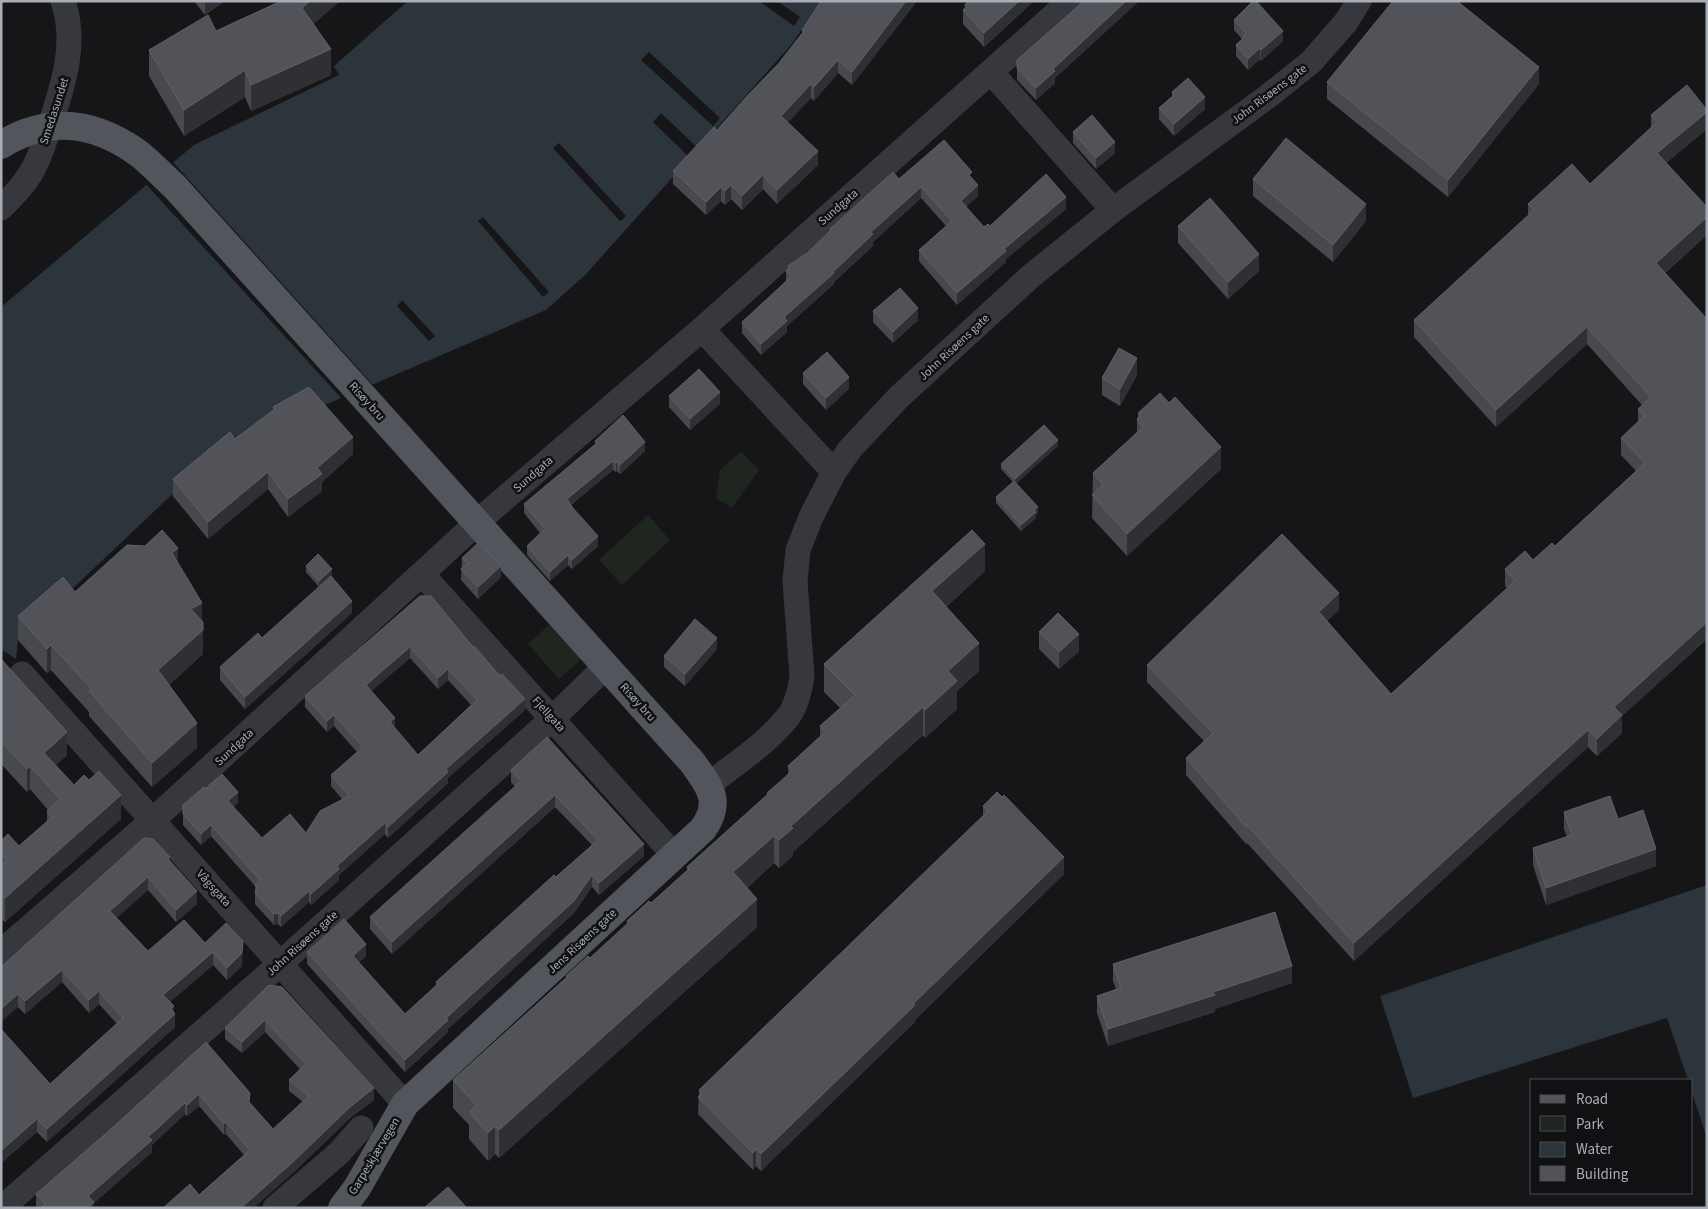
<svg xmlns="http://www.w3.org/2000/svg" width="1708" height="1209" font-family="'Source Sans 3',sans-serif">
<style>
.green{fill:#1e261f}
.water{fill:#2c353c}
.pier{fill:#161618}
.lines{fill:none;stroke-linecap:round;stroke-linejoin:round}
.minor{stroke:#37383d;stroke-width:25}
.major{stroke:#53555c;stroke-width:28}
.wall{fill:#47494d;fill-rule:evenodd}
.shaded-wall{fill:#2f3033}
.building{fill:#525359;stroke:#5f6168;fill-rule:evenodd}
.labels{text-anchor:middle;stroke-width:5;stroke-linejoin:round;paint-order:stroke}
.street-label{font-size:12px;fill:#a8adb8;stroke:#111113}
</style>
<rect width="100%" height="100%" fill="#161618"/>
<path class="green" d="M741,451L759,470L732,508L716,498L720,470Z
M648,515L670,540L622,585L599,560Z
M557,618L588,653L559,679L528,644Z"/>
<path class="water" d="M408,1H821L792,44L586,274L546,310L239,442L234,436L18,640L16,659L1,649V307L194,145L339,75L334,66Z
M1707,885V1138L1692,1093V1080H1688L1667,1018L1413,1098L1380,996Z"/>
<path class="pier" d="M759,1H777L800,17L794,26Z
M649,52L720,118L713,126L641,60Z
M661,113L700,150L691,159L653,122Z
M559,143L626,216L622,220L620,221L553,148Z
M172,161L374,386L343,400L145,183Z
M483,217L549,292L543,297L478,221Z
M402,300L435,336L429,341L397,306Z"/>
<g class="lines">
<path class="minor" d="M991,72L1113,210
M1,208C13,196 25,184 33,169C41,155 46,137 51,122C64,83 77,42 63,1
M702,329L834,472
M422,574L675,856
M22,674L405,1104
M708,785C735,764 766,744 788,717C797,705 800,690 802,676L795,581L798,550L811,517L834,472L850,449L899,397L1031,276L1113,210L1267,97L1311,62L1346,22L1359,1
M1,952L153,820L491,510L702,329L1070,1
M2,1208L281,963L553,718L598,674
M275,1208L339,1153L361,1128"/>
<path class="major" d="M1,145C48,116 93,121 138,153C151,163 163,176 175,187L692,762C709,786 723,801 703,829L405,1104L357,1188L342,1208"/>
</g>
<path class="wall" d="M194,1H225L205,15Z
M279,1H340L313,24L331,75L251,111L245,97L184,136L149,76V50L216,31L280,2Z
M821,1H917L852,85L838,73L814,101L811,98L788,122L818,165L777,204L763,189L742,210L731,199L725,205L721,201L706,215L673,184V171L717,130L779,63L802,34V30Z
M968,1H1034L984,47L963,24V10L965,9V5Z
M1084,1H1139L1055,78V83L1036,100L1017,80V60Z
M1234,20L1283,41L1261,61L1260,59L1248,70L1236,56V45L1242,39L1234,30Z
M1327,82L1539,84L1448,197L1327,99Z
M1172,92L1205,109L1174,136L1159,119V108L1172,97Z
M1707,110V129L1666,163L1707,235L1665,273L1707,319V639L1622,716V733L1597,756L1588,747L1354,961L1247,843V845L1186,775V758L1204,741L1147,682V665L1339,610L1327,621L1391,694L1507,588L1505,586V569L1533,560L1555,546L1636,471L1621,455V438L1638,422V409L1642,405L1587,344L1496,427L1414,337V320L1528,216V204L1590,184L1651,128V115Z
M1073,132L1115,153L1096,169L1073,143Z
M972,178L978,196L966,207L984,227L1066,209L1006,259V262L957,305L919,261V250L946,226L921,198L873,242V246L834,282V284L787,326V332L761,355L742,333V322L786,281V271L788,269V266L807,253L830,231V229L899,179Z
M1253,179L1366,221L1333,262L1253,196Z
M1178,226L1259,271L1228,299L1178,243Z
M873,311L918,320L893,343L873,322Z
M803,373L849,389L826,410L803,384Z
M1137,375L1120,406L1102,395V378Z
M669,396L720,404L690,430L669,407Z
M273,407L353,454L322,482V491L288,517L268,489L208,539L173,496V479L235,439L273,410Z
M1138,413L1221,469L1127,556L1092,518L1093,473L1137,433V419L1138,418Z
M595,441L645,451L620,474L617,471L616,472L613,470L571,505L598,546L572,569L568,565L550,581L527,555V546L540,533L524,513V504L595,444Z
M1058,446L1016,483L1038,513L1036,515V518L1021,531L996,503V497L1013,482L1001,469V464Z
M462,558L501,577L478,599L461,580Z
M178,563L202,621L203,654L169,685L197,748L152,787L89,716V712L51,670L47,673L18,640V616L75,592Z
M306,566L332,575L319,587L306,572Z
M985,571L946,607L979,671L957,691V709L925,738L923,735L793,852V856L779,868L774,863L747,888L757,927L499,1158L495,1154L488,1161L469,1139V1125L453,1108V1080L566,978V976L590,958L627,925V921L651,903L687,870V867L767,795V793L788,775V766L820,737V726L840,708L824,692V664Z
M420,596L525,710L448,778V783L388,838L385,834L339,875V880L311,905L309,902L281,927L278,924L274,925L255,904V886L211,836L201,845L183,825V805L205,789L238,803L233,807L262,838L306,833L342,799L331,786V775L357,752L334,726L327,732L305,707V696ZM410,658L438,689L448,680L471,705L418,755L395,729L371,691Z
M352,613L245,709L220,680V667L262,638Z
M1039,632L1079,651L1059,669L1039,649Z
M717,649L685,686L664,667V656Z
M1,659L67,755L56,765L74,785L121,819L5,922L1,918V841L19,846L47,822V811L48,810L30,789L27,792L1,764Z
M547,737L644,856L599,895L592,887L574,913L448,1029V1032L405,1072L307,964V952L366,956L359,962L405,1014L436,985V982L592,845L555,807L392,954L370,929V917L515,787L511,782V770Z
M983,806L1064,874L915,1020V1022L761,1171L756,1166L753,1170L698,1114L699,1090L983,816Z
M1564,812L1656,866L1546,905L1533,865V848L1567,837L1564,829Z
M170,861L197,904L176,922L148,890L116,918L148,951L205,943L242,966L227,980L213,965L170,1002L174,1013L175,1027L47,1142L37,1132L1,1163L50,1084L117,1024L99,1004L89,1013L62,982L25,1014L18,1007L1,967Z
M1113,964L1292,983L1215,1009V1012L1108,1046L1097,1013V996L1116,989L1113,981Z
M269,985L374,1100L350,1118L293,1173L163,1208L199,1195L244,1155L226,1134L224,1135L199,1106L187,1116L185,1114L152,1145V1152L94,1203V1208H38L36,1206V1194L110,1130L206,1042L250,1103L273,1129L303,1102L289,1091V1080L300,1069L265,1032L242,1053L225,1039V1028Z"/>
<path class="shaded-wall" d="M205,1H225L205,15Z
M310,1H340L302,34V8Z
M906,1H917L852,85V72Z
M1019,1H1034L984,47V33Z
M1126,1H1139L1055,78V83L1036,100V88L1053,69Z
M1283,31V41L1261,61V50Z
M1260,48V59L1248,70V59Z
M331,49V75L251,111V85Z
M838,60V73L814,101V87Z
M1539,67V84L1448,197V180Z
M245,70V97L184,136V110Z
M811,84V98L781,130V116Z
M1205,97V109L1174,136V124Z
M1707,112V129L1657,170V153Z
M1115,142V153L1096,169V158Z
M818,151V165L777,204V190Z
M763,175V189L742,210V196Z
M731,185V199L725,205V191Z
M978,185V196L961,212V201Z
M721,187V201L706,215V202Z
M921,187V198L873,242V246L834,282V284L787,326V332L761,355V344L784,317L833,272L871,232Z
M1066,197V209L1006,259V262L957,305V293L1004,249Z
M1366,204V221L1333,262V245Z
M1707,217V235L1656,280V263Z
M1259,254V271L1228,299V282Z
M918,308V320L893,343V332Z
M1587,327V344L1496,427V410Z
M1137,358V375L1120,406V389Z
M849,377V389L826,410V398Z
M720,392V404L690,430V419Z
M353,437V454L322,482V491L288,517V499L317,468Z
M1058,440V446L1015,485V479Z
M645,442V451L620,474V465Z
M1221,447V469L1127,556V534Z
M613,461V470L567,508V499Z
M617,461V471L616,472V463Z
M268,472V489L208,539V522Z
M1038,507V513L1036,515V518L1021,531V525Z
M598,536V546L572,569V560Z
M985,544V571L932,619V591Z
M178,548V573L172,553Z
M568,555V565L550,581V572Z
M501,566V577L478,599V587Z
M332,569V575L319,587V581Z
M1339,593V610L1319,629V612Z
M352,601V613L245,709V697Z
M202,603V628L191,609Z
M203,622V654L158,695V670Z
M1707,622V639L1622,716V733L1597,756V739L1614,707Z
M1079,634V651L1059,669V652Z
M717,638V649L685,686V674Z
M979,643V671L957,691V709L925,738V710L948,671Z
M51,645V670L47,673V649Z
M410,647V658L366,696V685Z
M448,669V680L438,689V678Z
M525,699V710L448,778V783L388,838V827L446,769Z
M923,707V735L793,852V856L779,868V840L791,826Z
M334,715V726L327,732V721Z
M395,718V729L390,722Z
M197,723V748L152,787V763Z
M1588,730V747L1354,961V943Z
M67,732V755L44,776V753Z
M30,766V789L27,792V769Z
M238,792V803L228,812V801Z
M121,795V819L5,922V898Z
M555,795V807L392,954V942Z
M385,823V834L339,875V880L311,905V894L337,866Z
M211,825V836L201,845V834Z
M774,836V863L733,900V872Z
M644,844V856L599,895V883Z
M1656,849V866L1546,905V888Z
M1064,857V874L915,1020V1022L761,1171V1154L913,1004Z
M592,875V887L574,913L448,1029V1032L405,1072V1060Z
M148,877V890L110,924V911Z
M197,891V904L176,922V910Z
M309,891V902L281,927V916Z
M757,899V927L499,1158V1130Z
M278,913V924L274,925V914Z
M243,941L242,966L227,980V968Z
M366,944V956L353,968V956Z
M213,952V965L163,1008V995Z
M1292,966V983L1215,1009V1012L1108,1046V1029L1213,992Z
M62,970V982L25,1014V1001Z
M99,991V1004L89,1013V1000Z
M18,994V1007L1,1022V1009Z
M174,1006V1015L175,1014V1027L47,1142V1129Z
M265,1020V1032L242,1053V1042Z
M374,1088V1100L350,1118L293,1173L254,1208H241L350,1107Z
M199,1094V1106L187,1116V1105Z
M185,1103V1114L152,1145V1152L94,1203V1208H88V1196L148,1137Z
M37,1119V1132L1,1163V1151Z
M226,1122V1134L224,1135V1124Z
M495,1126V1154L488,1161V1133Z
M756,1149V1166L753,1170V1153Z"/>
<path class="building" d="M281,1H310L302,8L331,49L251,85L245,70L184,110L149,50L208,15L216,31Z
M821,1H906L852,72L838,60L814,87L811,84L781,116L818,151L777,190L763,175L742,196L731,185L725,191L721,187L706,202L673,171L714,127L717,130L747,96L779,63L804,31L802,30Z
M968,1H1019L984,33L963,10L966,7L965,5Z
M1084,1H1126L1053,69L1055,71L1036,88L1017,68V60Z
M1253,1H1256L1283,31L1261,50L1260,48L1248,59L1236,45L1245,36L1244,35L1246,33L1234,20Z
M1393,1H1457L1539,67L1448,180L1327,82Z
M1188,78L1205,97L1174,124L1159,108L1174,95L1172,92Z
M1687,85L1707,110V112L1657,153L1707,207V217L1656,263L1707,319V622L1614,707L1622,715L1597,739L1588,730L1354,943L1246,824L1247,828L1186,758L1213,733L1147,665L1282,534L1339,593L1319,612L1391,694L1515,581L1505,569L1525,551L1533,560L1552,543L1555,546L1645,463L1621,438L1644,416L1638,409L1651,397L1587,327L1496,410L1414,320L1534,210L1528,204L1572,164L1590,184L1657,122L1651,115Z
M1092,115L1115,142L1096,158L1073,132Z
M1286,138L1366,204L1333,245L1253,179Z
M944,140L972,172L969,175L978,185L961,201L984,227L988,224L990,226L1046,174L1066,197L1004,249L1006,251L957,293L919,250L952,221L921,187L871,232L873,234L833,272L834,273L784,317L787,321L761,344L742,322L791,277L786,271L789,268L788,266L807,253L831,230L830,229L893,172L899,179Z
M1210,198L1259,254L1228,282L1178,226Z
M900,288L918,308L893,332L873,311Z
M1119,348L1137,358L1120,389L1102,378Z
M827,352L849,377L826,398L803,373Z
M699,369L720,392L690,419L669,396Z
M309,387L353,437L317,468L322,474L288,499L268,472L208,522L173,479L230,432L235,439L275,409L273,407Z
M1160,393L1169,403L1175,397L1221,447L1127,534L1092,495L1103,485L1093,473L1143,427L1137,419L1140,416L1138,413Z
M623,415L645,442L620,465L617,461L616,463L613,461L567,499L572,507L598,536L572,560L568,555L550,572L527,546L545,529L524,504L597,443L595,441Z
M1044,425L1058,440L1015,479L1001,464Z
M1014,481L1038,507L1034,510L1036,512L1021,525L996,497Z
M162,530L178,548L172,553L202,603L191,609L203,622V630L158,670L197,723L152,763L89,691L92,689L51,645L47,649L18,616L63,577L75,592L127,545L145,546Z
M972,530L985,544L932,591L979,643L948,671L957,681L925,710L923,707L791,826L793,828L779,840L774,836L733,872L757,899L499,1130L495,1126L488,1133L469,1112L476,1105L453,1080L567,977L566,976L588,956L590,958L628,923L627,921L649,901L651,903L689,869L687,867L768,794L767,793L792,771L788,766L825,732L820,726L855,695L824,664Z
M479,542L501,566L478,587L461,569L468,563L462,558Z
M318,554L332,569L319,581L306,566Z
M331,576L352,601L245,697L220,667L258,633L262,638Z
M420,596H431L473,647L474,646L500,676L502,674L525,699L446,769L448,772L388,827L385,823L337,866L339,869L311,894L309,891L281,916L278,913L274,914L255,893L257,887L255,885L260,880L211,825L201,834L183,814V805L204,787L205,789L222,774L238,792L228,801L262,838L290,814L306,833L320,811L349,796L331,775L363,747L334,715L327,721L305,696ZM410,647L438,678L448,669L477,700L418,755L390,722L395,718L366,685Z
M1058,613L1079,634L1059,652L1039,632Z
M695,619L717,638L685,674L664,656Z
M1,659L67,732L44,753L74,785L84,775L89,780L99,771L121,795L5,898L1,894V866L7,861L1,854V841L8,834L19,846L52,817L47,811L60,799L30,766L27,769L1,741Z
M547,737L644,844L599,883L592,875L574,901L446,1018L448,1020L405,1060L307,952L344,919L366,944L353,956L405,1014L438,984L436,982L511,914L554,875L556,877L598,840L555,795L392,942L370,917L521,781L511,770Z
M997,792L1002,797L1004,795L1064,857L913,1004L915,1005L761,1154L756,1149L753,1153L698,1097L702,1093L699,1090L988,811L983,806Z
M1610,796L1618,819L1643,810L1656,849L1546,888L1533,848L1572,835L1564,812Z
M144,838L153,839L170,857L168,859L197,891L176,910L148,877L110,911L148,951L184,920L205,943L226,923L243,941L242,953L227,968L213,952L163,995L174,1006L171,1009L175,1014L47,1129L37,1119L1,1151V1029L50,1084L123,1018L99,991L89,1000L62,970L25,1001L18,994L1,1009V967Z
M1275,912L1292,966L1213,992L1215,995L1108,1029L1097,996L1121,988L1113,964Z
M269,985L282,987L374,1088L350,1107L293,1162L241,1208H163L190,1184L199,1195L250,1150L226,1122L224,1124L199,1094L187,1105L185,1103L148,1137L152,1140L88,1196L94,1202L88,1208H41L45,1204L36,1194L110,1130L206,1042L250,1093L249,1102L273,1129L309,1096L289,1080L306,1064L265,1020L242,1042L225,1028Z
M448,1187L467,1208H424Z"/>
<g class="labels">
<g class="street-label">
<text transform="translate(1269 94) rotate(-37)" y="4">John Risøens gate</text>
<text transform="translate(54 111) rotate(-72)" y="4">Smedasundet</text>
<text transform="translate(838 207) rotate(-41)" y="4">Sundgata</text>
<text transform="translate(954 347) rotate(-43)" y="4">John Risøens gate</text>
<text transform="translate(367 401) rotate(48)" y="4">Risøy bru</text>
<text transform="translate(533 474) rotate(-41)" y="4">Sundgata</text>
<text transform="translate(638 702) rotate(48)" y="4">Risøy bru</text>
<text transform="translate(549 714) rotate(48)" y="4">Fjellgata</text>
<text transform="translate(234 747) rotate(-43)" y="4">Sundgata</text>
<text transform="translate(214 888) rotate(48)" y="4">Vågsgata</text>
<text transform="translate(582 941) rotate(-43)" y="4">Jens Risøens gate</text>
<text transform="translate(302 943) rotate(-42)" y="4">John Risøens gate</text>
<text transform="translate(374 1156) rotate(-59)" y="4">Garpeskjærvegen</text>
</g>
</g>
<rect width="1708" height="1209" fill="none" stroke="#a8adb8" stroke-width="5"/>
<rect x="1530" y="1079" width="162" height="115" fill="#111113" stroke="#4d4f55"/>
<rect x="1540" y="1095" width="25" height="8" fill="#53555c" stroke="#4d4f55"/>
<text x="1576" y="1104" font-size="15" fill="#a8adb8">Road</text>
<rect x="1540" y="1116" width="25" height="15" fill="#1e261f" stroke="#4d4f55"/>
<text x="1576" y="1129" font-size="15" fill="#a8adb8">Park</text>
<rect x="1540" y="1142" width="25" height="15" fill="#2c353c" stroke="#4d4f55"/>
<text x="1576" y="1154" font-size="15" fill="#a8adb8">Water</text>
<rect x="1540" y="1166" width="25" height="15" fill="#525359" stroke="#4d4f55"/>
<text x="1576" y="1179" font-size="15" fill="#a8adb8">Building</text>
</svg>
